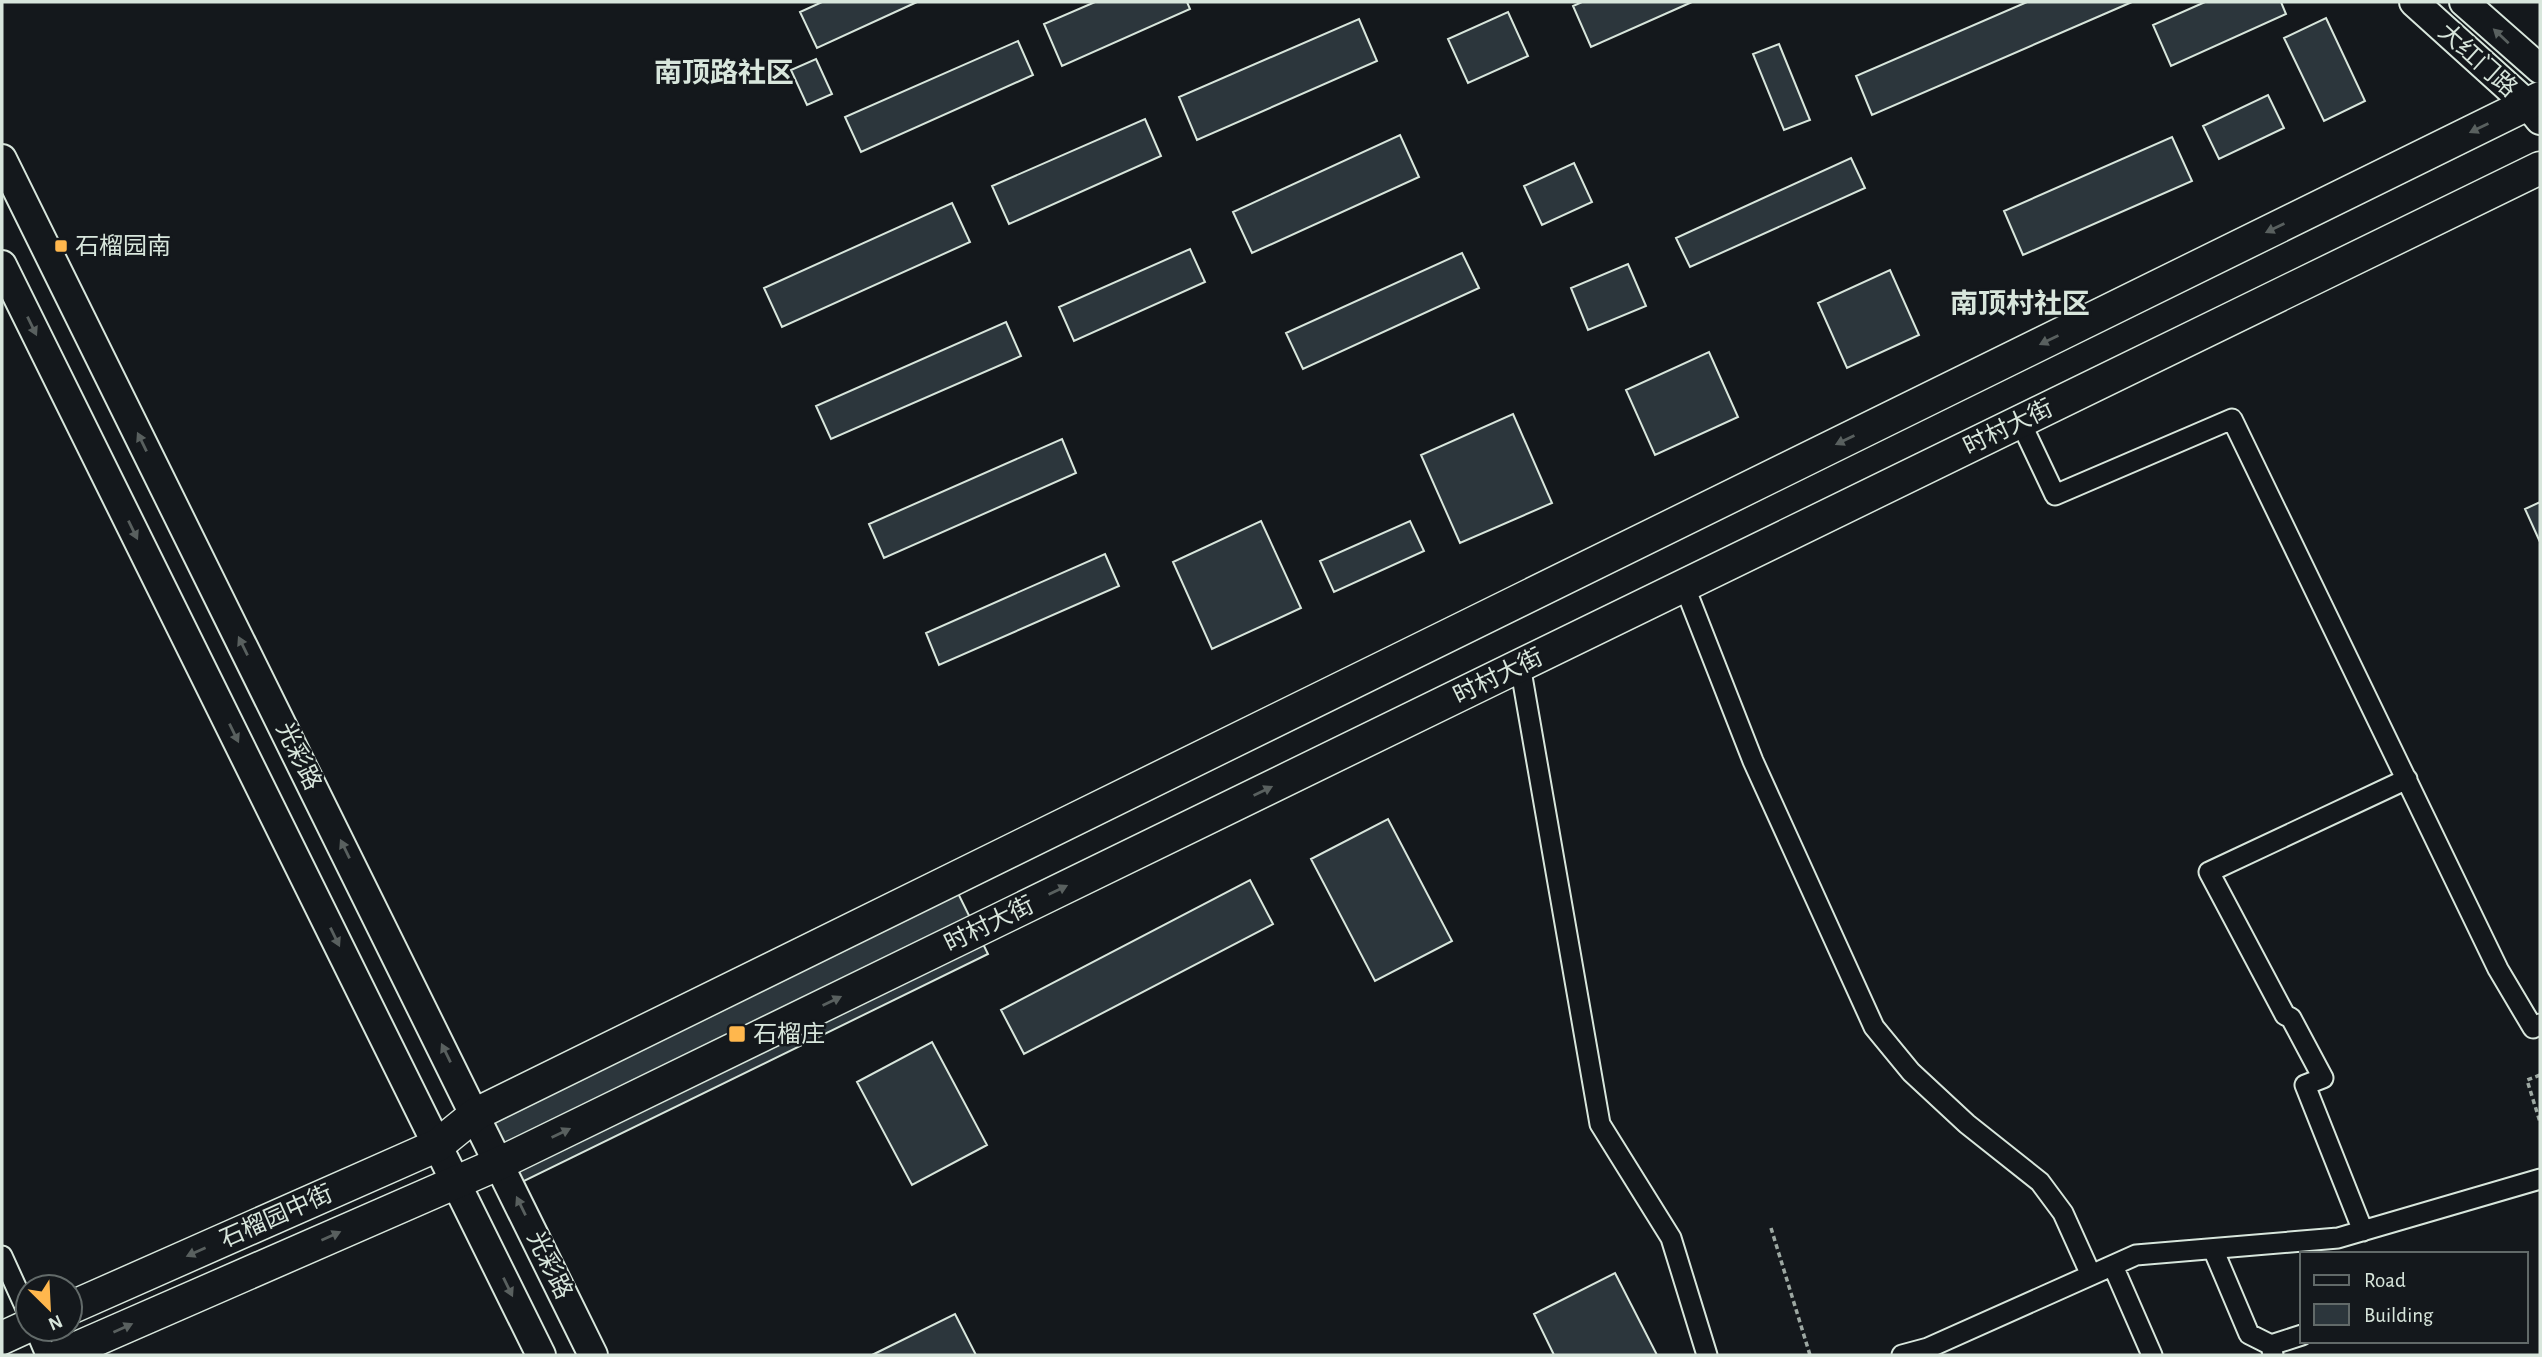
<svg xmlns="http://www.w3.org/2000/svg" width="2542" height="1357" font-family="'Alegreya Sans','Noto Sans SC',sans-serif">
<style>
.building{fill:#2c363c;stroke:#d8e6dc;stroke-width:2}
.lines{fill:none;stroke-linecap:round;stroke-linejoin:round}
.street-casing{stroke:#d8e6dc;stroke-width:23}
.secondary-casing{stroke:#d8e6dc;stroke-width:32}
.primary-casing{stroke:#d8e6dc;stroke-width:35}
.path{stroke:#9da8a2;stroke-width:3.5;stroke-dasharray:5 3.5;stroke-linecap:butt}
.street{stroke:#14181c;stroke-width:19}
.secondary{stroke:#14181c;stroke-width:28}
.primary{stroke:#14181c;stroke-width:32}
.oneway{fill:#59605f}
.poi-dot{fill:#ffb74d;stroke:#14181c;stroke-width:2.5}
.labels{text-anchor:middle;stroke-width:5;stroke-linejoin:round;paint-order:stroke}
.street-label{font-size:24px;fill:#d8e6dc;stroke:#14181c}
.poi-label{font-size:24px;fill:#d8e6dc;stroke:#14181c;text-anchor:start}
.quarter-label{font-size:28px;font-weight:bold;fill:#d8e6dc;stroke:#14181c}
</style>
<rect width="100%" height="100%" fill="#14181c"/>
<path class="building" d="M822,2H917L817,48L800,12Z
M1095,2H1187L1190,9L1062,66L1044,24Z
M1582,2H1692L1591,47L1573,6Z
M2027,2H2132L1872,115L1856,76Z
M2205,2H2281L2286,14L2171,66L2153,25Z
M1508,12L1528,56L1468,83L1448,39Z
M2326,18L2365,101L2324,121L2284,38Z
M1359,19L1377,61L1197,140L1179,97Z
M1018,41L1033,75L861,152L845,117Z
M1779,44L1810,120L1784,130L1753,54Z
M816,59L832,94L807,105L791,70Z
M2268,95L2284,128L2219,159L2203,126Z
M1145,119L1161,156L1009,224L992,186Z
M1400,135L1419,177L1252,253L1233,212Z
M2172,137L2192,181L2023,255L2004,211Z
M1851,158L1865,188L1690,267L1676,238Z
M1574,163L1592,202L1542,225L1524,186Z
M952,203L970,242L782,327L764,288Z
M1190,249L1205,282L1074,341L1059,307Z
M1462,253L1479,288L1303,369L1286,333Z
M1628,264L1646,306L1588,330L1571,288Z
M1890,270L1919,335L1847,368L1818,303Z
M1006,322L1021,356L831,439L816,406Z
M1709,352L1738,417L1655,455L1626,390Z
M1513,414L1552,503L1460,543L1421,455Z
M1062,439L1076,473L884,558L869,524Z
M2540,502V542L2525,509Z
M1261,521L1301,608L1212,649L1173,562Z
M1410,521L1424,551L1334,592L1320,561Z
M1105,554L1119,586L939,665L926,633Z
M1388,819L1452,941L1375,981L1311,859Z
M950,877L988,954L520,1183L482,1106Z
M1250,880L1273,924L1024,1054L1001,1010Z
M932,1042L987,1145L912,1185L857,1082Z
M1615,1273L1657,1355H1554L1534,1314Z
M955,1314L976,1355H872Z"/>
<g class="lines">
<defs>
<path id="street" d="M2020,421L2055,495L2232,419L2498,969L2533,1028L2540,1024
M1684,585L1753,761L1874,1027L1911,1072L1967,1124L2040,1182L2063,1213L2091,1275
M1520,665L1600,1124L1671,1238L1707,1355
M2363,1231L2305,1085L2323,1078L2291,1018L2285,1015L2209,872L2407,779
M2213,1249L2249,1334L2271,1345L2273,1355
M2,1256L28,1313
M2113,1266L2152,1355
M35,1329L46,1355
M2271,1345L2302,1335
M1902,1355L1928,1348L2136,1255L2338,1238L2540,1179"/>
<path id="secondary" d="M2414,2L2527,104L2540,120
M2464,2L2540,69
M2,159L593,1355
M2,265L541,1355"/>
<path id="primary" d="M70,1308L438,1145L476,1114L2540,98
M2,1338L28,1326
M61,1355L500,1163L2540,168"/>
</defs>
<use href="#street" class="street-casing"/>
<use href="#secondary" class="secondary-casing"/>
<use href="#primary" class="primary-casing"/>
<path class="path" d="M2540,1075L2527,1080L2540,1122
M1771,1228L1810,1355"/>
<use href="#street" class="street"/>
<use href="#secondary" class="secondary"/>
<use href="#primary" class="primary"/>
</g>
<defs><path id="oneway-solid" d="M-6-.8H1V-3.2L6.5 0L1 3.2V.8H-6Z" transform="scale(1.75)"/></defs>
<g class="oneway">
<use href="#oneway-solid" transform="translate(2501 36) rotate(-137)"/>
<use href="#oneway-solid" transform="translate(2479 128) rotate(154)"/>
<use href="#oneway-solid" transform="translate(2275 228) rotate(154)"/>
<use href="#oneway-solid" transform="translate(32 326) rotate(64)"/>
<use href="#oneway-solid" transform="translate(2049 340) rotate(154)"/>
<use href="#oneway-solid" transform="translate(1845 440) rotate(154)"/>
<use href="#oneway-solid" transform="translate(142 442) rotate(-116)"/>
<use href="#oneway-solid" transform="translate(133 530) rotate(64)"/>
<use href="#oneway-solid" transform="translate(243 646) rotate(-116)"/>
<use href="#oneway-solid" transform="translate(234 733) rotate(64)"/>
<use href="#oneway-solid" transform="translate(1263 791) rotate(-26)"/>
<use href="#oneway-solid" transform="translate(345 849) rotate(-116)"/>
<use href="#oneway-solid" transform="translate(1058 890) rotate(-26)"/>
<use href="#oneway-solid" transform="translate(335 937) rotate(64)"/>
<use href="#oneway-solid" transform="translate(832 1001) rotate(-26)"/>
<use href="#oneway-solid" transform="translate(446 1053) rotate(-116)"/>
<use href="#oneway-solid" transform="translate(561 1133) rotate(-26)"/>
<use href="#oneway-solid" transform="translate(521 1206) rotate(-116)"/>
<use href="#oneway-solid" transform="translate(331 1236) rotate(-24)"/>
<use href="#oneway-solid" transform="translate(196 1252) rotate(156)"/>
<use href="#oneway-solid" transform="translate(508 1287) rotate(64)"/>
<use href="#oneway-solid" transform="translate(123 1328) rotate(-24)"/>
</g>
<g class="poi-dot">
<rect x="54" y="239" width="14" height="14" rx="3.5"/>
<rect x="728" y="1025" width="18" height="18" rx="3.5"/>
</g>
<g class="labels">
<g class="street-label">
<text transform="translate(2478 60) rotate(42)" y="8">大红门路</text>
<text transform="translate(2008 427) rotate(-26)" y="8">时村大街</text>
<text transform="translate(1498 676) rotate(-26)" y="8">时村大街</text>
<text transform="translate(299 756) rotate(64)" y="8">光彩路</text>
<text transform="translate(989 924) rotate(-26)" y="8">时村大街</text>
<text transform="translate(276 1216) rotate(-24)" y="8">石榴园中街</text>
<text transform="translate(550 1265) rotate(64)" y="8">光彩路</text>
</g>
<g class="poi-label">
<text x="75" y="254">石榴园南</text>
<text x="753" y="1042">石榴庄</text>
</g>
<g class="quarter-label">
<text x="724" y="82">南顶路社区</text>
<text x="2020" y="313">南顶村社区</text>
</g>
</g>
<rect width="2542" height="1357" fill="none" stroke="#d8e6dc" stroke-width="7"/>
<rect x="2300" y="1252" width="228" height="91" fill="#14181c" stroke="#626a69" stroke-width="2"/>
<rect x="2314" y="1275" width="35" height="10" fill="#14181c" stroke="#626a69" stroke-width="2"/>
<text x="2364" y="1287" font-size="21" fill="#d8e6dc">Road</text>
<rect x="2314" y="1304" width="35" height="21" fill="#2c363c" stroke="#626a69" stroke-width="2"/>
<text x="2364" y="1322" font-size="21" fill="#d8e6dc">Building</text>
<g transform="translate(49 1308) rotate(156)"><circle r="33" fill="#14181c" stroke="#626a69" stroke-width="2"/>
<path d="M0-5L12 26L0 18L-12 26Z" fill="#ffb74d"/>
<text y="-10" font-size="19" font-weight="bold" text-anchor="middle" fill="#d8e6dc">N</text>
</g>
</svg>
